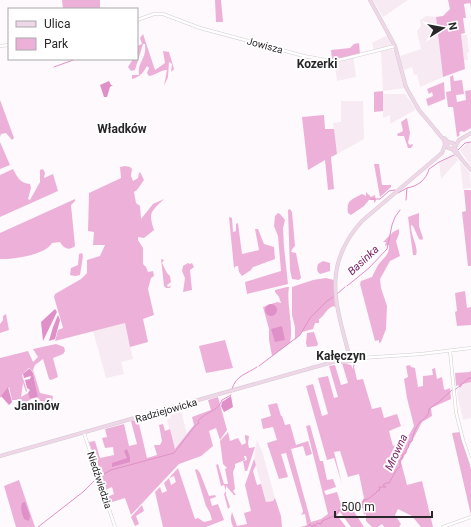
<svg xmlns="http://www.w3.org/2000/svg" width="471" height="527" font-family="Roboto,sans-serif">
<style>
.built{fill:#f7eaf2}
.green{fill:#edb1d9}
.water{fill:#e090c8}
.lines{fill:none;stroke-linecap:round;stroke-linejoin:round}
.stream{stroke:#e090c8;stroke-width:1}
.tertiary-casing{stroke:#d3ced1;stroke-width:3.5}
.secondary-casing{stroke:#d3ced1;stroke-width:4}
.tertiary{stroke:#fff;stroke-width:2.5}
.secondary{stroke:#efd6e8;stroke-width:3}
.labels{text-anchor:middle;stroke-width:4;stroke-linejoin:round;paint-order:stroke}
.street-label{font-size:10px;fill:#292729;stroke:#fff}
.water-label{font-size:11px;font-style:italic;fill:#7d2067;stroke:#fff}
.quarter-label{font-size:12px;font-weight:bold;fill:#292729;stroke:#fff}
</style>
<rect width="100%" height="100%" fill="#fef9fc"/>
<path class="built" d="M373,0H408L383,17Z
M426,16L436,17L443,77L420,87L417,74L414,75L412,67L404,70L400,56L421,49L417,31L421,26L420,20Z
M388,35L393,44L392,46L374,50L372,43Z
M461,35H467L469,52L467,53L468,60H464Z
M392,49L395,53L405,88L383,91L381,51Z
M353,55L356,77L337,81L334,59Z
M383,94H405L415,108V110L390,124V115L383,118Z
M341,101H363L364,139L337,154L333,123L341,122Z
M467,143H471V166L460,150Z
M455,155L458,160L441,179L439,162Z
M460,162L470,173L471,188L463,189Z
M125,323L133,359L121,362L124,374L106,378L93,331Z
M471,382V418L463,420L457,394L458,390L463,384Z
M180,407L187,434L175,449L167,420L171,418L169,410Z
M257,440L262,451L275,498L273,501L266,502L254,459Z"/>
<path class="green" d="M62,0H100V8L96,9H63Z
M215,0H226H221L223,22H216Z
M448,0H471V8L470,3L464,4L466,18H463L465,33L461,34L465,69L443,77L436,17L443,16L450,9Z
M143,34L155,70L165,63L163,51L169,52L174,69L171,72L172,64L169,62L168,77L164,86L167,70C160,70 156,75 149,76L147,73L149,68L147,66C143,73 140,77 132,79V75H139C137,62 147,59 145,44H143L135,70L131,71L128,67L133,59H137V46L142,44L140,38Z
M359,43L360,54L341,58L332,59L331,50L350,48L354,44Z
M453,75L454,81L462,80L464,94L456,95L457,102L466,100L465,91L471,90V128L464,132L461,131L459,133L460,135L457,137L453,107H448L446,92L451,91L450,77Z
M444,82L445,99L428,106L426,99L433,96L432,92L429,94L427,89Z
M383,91V111L374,112V92Z
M0,100L14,138L12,140L6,133L1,134L0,137Z
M324,115L325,129H334L337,154L331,157L334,189L328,190L325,160L308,170L302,117Z
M407,118L410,133L408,143L410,145L413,144V145L411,148H408L404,136H398L397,134L403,131L401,122Z
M0,142L10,165L0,169Z
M374,164H379L382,185H391V187L380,197Z
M125,166L130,167L132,169L131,176L133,181L138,178L139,173L140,172L144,180L137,190L134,192L136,203L140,206L141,219L153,204L164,199C151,212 148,212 154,230L144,238L138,237V240L143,248V264L146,267L148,272L153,271L154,276L151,278L148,289L154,315L143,319L148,342L130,347L125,323L55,341L58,330L63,328L54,297L55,294L81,279L87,273V260L100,256L105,245H93L94,232L88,231L89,193L121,178L120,167Z
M13,169C18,178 20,183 30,184L31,188L28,199L30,200L40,182V170L43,169L45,173L44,178L53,174L58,191L0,217V175Z
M464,190H471V266H468L462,212L466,211Z
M366,192L371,197L375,195L376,201L374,203V200H369L364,206L351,215L348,213C346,200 351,200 362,194L366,196Z
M75,199V201L71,205L75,246C69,251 64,249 60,242L52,243C47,254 13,260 0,259V233Z
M290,209L292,212L295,246L293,248L291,252L296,253L301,278L299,280L292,279L290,270L288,210Z
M278,213L280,214L285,220L283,228L284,247L288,284L247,294L245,282L281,271L278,236L274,226L275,216Z
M419,213V226L423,238L422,240L419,239L413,226L411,225C410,235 419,247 416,255H413L408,217Z
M229,217L232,218L233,232L236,231V224L238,223L242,254L259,250L255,229H258L264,244L274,247L275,259L253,267L251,270L242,276L239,272L238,266H236L234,268Z
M399,229V234L396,241L400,256L390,261L380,279L381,288L387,306L386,329L381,342L379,343V340L375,341L360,284L361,281L372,277C374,273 376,269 378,265C383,258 390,255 389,245L385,246L386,242H383L393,232Z
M82,253L83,256L80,275L75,276L70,275L71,268L78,265L79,254Z
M161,259L164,260L162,263L167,273L170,276L171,282L167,285L168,287L171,286L170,288H166L164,286Z
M323,261L330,263V271L320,274C316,271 317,268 318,264Z
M188,263L190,264L192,263L194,267L190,270L192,290L183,292L185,278L182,271L183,266Z
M326,278L334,280L335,308L334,306C326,308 325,316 319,319V323H315L313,329L302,332L295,340V327L292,315V287L313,280Z
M287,287H289C286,305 294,325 290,343L272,356L269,340V329L263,307L277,302L281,303L279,297L275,292V290Z
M465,291L467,308L471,307V325L457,326L455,312L457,311L455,293Z
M6,314L9,330L0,333V324L3,320V316Z
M314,332L318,344L317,346L307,347L306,343L307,333Z
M225,340L233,368L206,373L199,346Z
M56,344L64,347L65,351L63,354L53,358L58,377L51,380L49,379L43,359L35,365L33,370L40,393L53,396L52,402L41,405L39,398L38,399L33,372L29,368L22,375L27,391L26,392L23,383L21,397L28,393L31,399L28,401L30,405L21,407L19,400H12L9,387L0,398V358L28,351L33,362L38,357L33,349Z
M356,360L357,361L354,367L357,380L363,379L372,409L381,407L384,418L397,414L401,426L389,431L393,446L405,442L404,437L409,435L414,426L407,398L404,379L408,377L406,366L410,365L411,367L415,368L418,387L423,386V376L433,375L432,369L435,368L437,379L442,377L444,389L445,390L450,388L451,399L431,408L432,416L422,422L401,462L407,485L422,481L433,527H421L412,516L398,509L395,515L401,524L399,527H384L382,524L378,527H372L366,521V513L364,515L363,508L351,507L364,527H351L340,512L337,515L346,527H301L307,525L305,514L300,515L302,514L303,511L286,453L281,454L288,477L279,479L267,443L277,440L273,427L263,429L261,419L271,416L268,405L277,403L281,416H282L285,425L290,424L296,445L308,441L312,454L306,456L303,446L291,449L311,522L321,519L328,514L306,426L310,425L320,461H323L327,480L333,479L336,487L324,491L326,495L337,492L342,508L351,505H357V503L360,504L364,498L359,474L348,477L340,451L334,452L342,484L334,458L327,460L306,386L313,384L322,416L328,414L318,378L328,376L334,398L338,397L329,366L335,365L341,385L348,383L342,363L351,365L353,369V364Z
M471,370V382L463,384L460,388L458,385L456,386L455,373L470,372Z
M218,397L227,430L220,440L216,428L209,431L213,446L201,456L179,464L131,515L125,498L109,503L107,497L114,494L112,487L105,490L89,442L95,441L100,458L114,455L113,447L105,448L102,438L107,437L105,429L124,424L129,446L137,444L131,421L138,420L147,458L157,455L154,445H160L162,441L159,425L163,424L165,431L170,429L175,449L194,425L192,417L211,410L208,400Z
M228,432L230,441L238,438L242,445L246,443L245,438V435L249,436L248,443L249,448L255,447L247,471H245L243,461L247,460L246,456H244L245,460L235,464V467L233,472L235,489L233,491L236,495H234L226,486V495L230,507L228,509L224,494L226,491L224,485L221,486L216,465L218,464L224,484H228L225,469L227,468L223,464L220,441Z
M460,432L471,469V515L452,433Z
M254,459L256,465L253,471L257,485L261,484L266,502L273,501L275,498L281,516L282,527H233C231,521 230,519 232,512L237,526L247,524L244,513L251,511L245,485Z
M178,468L195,519L198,518L204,522L212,520L210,513L206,506L195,470L197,469L200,473L209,496L215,495L216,497L210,499L212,506L218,504L224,520L206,527H163L155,492L160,487L162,493L167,491L164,483L169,478L171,485L176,482L174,476L169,478Z
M19,480L35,527H16L4,486Z
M142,505L144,511L136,516L139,524L133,527L135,526L131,517Z"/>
<path class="water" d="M109,81L111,85H113L110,87L107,97H104L100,85Z
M265 310a6 6 0 1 1 12 0a6 6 0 1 1-12 0Z
M55,309L57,312L43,341L41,322Z
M58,315L60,320L55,339L49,341L53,327Z
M282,326L285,340L275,342L271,329Z
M29,369H30L33,373L38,397L30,399L28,393L30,390L27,388L25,380L30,379L31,376L24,378L23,374Z
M8,387L12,402L9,405L1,396Z
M231,396L233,407L224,412L221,406L222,402Z
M127,449L130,457V462L112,467V463L127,458L124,451Z
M25,502L30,516L29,521L24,519C22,514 20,508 22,503Z"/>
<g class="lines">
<path class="stream" d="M54,67L76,59
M458,150L465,143L471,142
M398,193L407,188
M371,199H380L389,191L395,190
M406,200L407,188C418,186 426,180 429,169L439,162L454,155
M347,286L369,268L387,249L392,225L395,217L400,210
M337,294L345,287
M259,366L300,335L310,318L327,301L333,297
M232,389C236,375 247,374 257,367
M100,476L111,470L174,453L195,426L199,423L198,421C206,411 218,412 222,400L231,395
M38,527L83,492L97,478
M308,527L310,524L312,527
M312,527L314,524V527
M315,527L317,523L321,524L322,521L336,515L339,510L351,505L356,507H360L361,505L363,504L364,500L368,499L376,493L377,491L380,490L379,487H386L383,485L386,483H389L397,469L400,467V459L403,458L402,455L406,453V450L408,448L409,442L412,441C413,435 415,428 420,422C425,418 429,416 429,409L441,400L452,390L456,389L469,378H471"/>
<defs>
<path id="tertiary" d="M137,20L154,14H163L200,28L304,56L331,61L343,59L395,46
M0,46L9,45
M450,351L456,412L463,440L471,463
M353,360L361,358L421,354L471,348
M84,433L115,527
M443,527L471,517"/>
<path id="secondary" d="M370,0L395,46L406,87L411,96L419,110L444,140
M444,138L448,142L453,143C456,154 464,162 471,170
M447,144L448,148L452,149L458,155
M455,147L459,140L471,133
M342,362L351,361L353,359L349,355L347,347C334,299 324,263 362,221L442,153L445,145L444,139
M0,456L347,358"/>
</defs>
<use href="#tertiary" class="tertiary-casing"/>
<use href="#secondary" class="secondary-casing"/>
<use href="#tertiary" class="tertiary"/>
<use href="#secondary" class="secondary"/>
</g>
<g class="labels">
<g class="street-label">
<text transform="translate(265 45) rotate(15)" y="4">Jowisza</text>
<text transform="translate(166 410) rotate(-16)" y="4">Radziejowicka</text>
<text transform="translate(100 480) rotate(72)" y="4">Niedźwiedzia</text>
</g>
<g class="water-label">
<text transform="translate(363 260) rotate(-43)" y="4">Basinka</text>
<text transform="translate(396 452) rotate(-65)" y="4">Mrowna</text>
</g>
<g class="quarter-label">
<text x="317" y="68">Kozerki</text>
<text x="122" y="133">Władków</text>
<text x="341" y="360">Kałęczyn</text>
<text x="37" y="410">Janinów</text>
</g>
</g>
<rect x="8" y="8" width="130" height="52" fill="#ffffff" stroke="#a9a9a9"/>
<rect x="16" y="21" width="20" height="6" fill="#efd6e8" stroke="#a9a9a9"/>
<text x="44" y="28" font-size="12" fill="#292729">Ulica</text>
<rect x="16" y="38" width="20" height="12" fill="#edb1d9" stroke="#a9a9a9"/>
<text x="44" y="48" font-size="12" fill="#292729">Park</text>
<g transform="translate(443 28) rotate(79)" stroke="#ffffff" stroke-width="3" paint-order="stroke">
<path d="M0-3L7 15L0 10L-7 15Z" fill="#292729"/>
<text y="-6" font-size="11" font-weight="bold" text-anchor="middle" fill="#292729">N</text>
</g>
<path d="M335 511v6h97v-6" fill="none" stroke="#292729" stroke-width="2"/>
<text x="341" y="511" font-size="12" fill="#292729" stroke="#ffffff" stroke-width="3" paint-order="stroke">500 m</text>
</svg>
